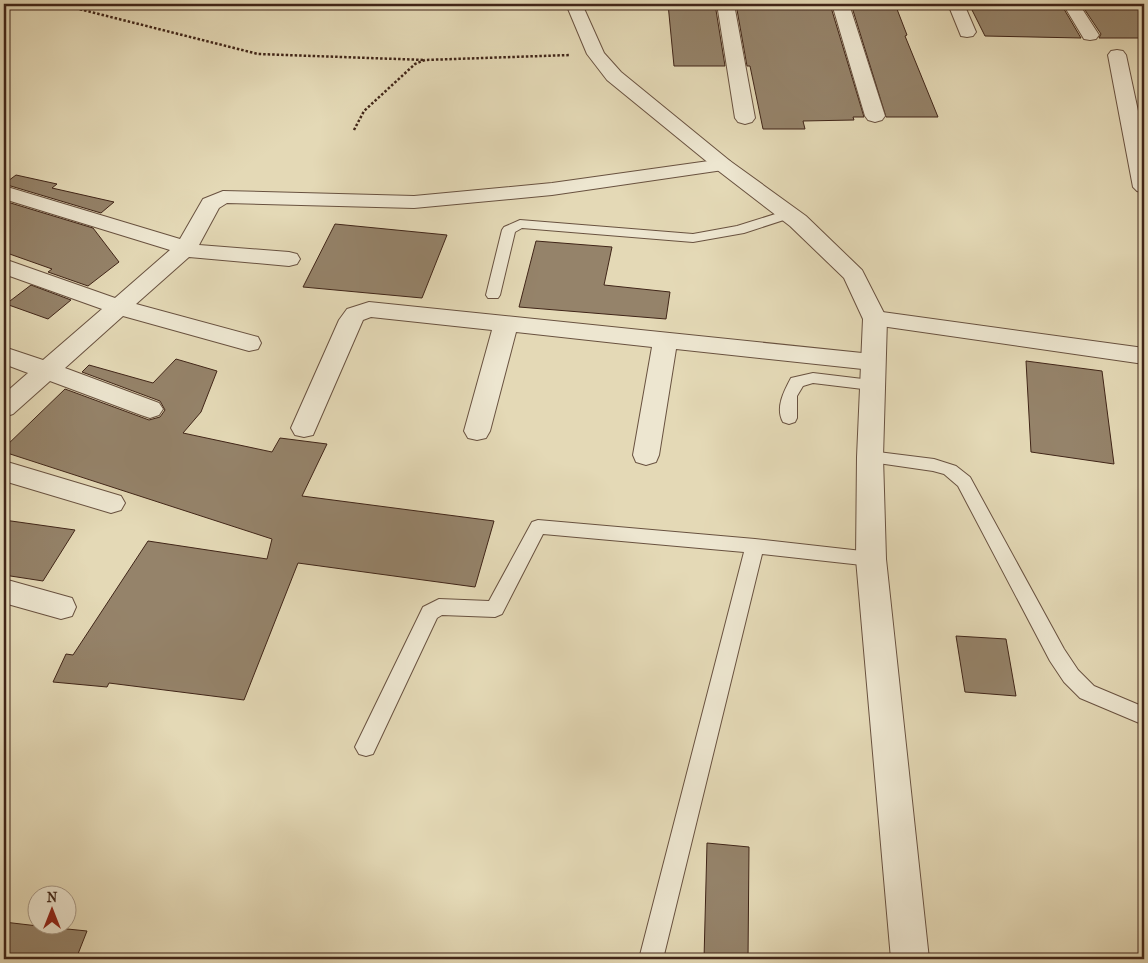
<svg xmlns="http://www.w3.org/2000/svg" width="1148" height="963" font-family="'IM FELL French Canon',serif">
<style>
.building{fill:#95836a;stroke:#402518}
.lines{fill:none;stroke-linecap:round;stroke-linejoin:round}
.service-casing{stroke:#695240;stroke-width:2}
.minor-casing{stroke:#695240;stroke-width:2}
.tertiary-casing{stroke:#695240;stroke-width:2}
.path{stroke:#402518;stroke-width:2.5;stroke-dasharray:2.5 2;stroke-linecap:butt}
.service{fill:#ede6d0;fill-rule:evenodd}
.minor{fill:#ede6d0;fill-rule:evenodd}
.tertiary{fill:#ede6d0;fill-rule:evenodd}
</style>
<rect width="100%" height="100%" fill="#e4d9b6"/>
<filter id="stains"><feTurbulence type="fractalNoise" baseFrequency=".004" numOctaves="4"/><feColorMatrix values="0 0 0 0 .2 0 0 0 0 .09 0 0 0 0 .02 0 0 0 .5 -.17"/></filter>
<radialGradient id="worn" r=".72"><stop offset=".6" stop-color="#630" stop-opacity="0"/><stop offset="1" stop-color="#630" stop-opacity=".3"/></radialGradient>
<path class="building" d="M668,4H715L725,66H674Z
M736,4H830L864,117H853L854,120L803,121L805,129H763L750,66H747Z
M851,4H895L907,35L905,36L938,117H886Z
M969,4H1061L1081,38L985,36Z
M1081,4H1144V38H1099L1101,34Z
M16,175L57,184L52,188L114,202L101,213L4,184Z
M4,201L93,228L119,262L88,286L48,272L52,269L4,252Z
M335,224L447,235L422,298L303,287Z
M536,241L612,247L604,285L670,292L666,319L519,307Z
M31,285L71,300L48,319L6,304Z
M176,359L217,371L201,412L183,433L272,452L280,438L327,444L302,496L494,521L475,587L298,563L244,700L109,683L107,687L53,682L66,654L73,655L148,541L267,559L272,539L4,452V448L65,389L149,420L160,417L165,410L160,401L82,372L89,365L153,383Z
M1026,361L1102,371L1114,464L1031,452Z
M4,520L75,530L43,581L4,575Z
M956,636L1006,639L1016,696L965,692Z
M707,843L749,847L748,959H704Z
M4,922L38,926L87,931L76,959H4Z"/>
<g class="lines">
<defs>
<path id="service" d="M788,210L795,214L793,217L744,233L693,242L522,228L515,232L500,295L498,298H488L486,295L502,230L504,227L520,220L693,234L737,226Z
M813,373L871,380L877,381L879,385L877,389L871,390L813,383L803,386L797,396V418L795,422L789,424L783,422C775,408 784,391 791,378Z
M870,451L934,459L956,466L970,477L1064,649L1078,670L1094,686L1144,707V725L1080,698L1064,682L1050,661L958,486L944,474L933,471L864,461L861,457L864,453Z
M538,520L755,539L871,552L878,554L880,559L878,564L871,566L762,554L663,959H639L744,552L543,534L502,614L495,617L442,615L437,618L373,754L366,756L359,754L355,747L423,607L439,599L489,601L532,522Z"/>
<path id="minor" d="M717,4H734L755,118L752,122L745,124L738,122L735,118Z
M832,4H849L885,116L882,120L875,122L868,120L865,116Z
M948,4H964L976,32L973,36L967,37L961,36Z
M1063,4H1079L1099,35L1096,39L1090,40L1084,39Z
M1117,50L1123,51L1126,55L1144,139V193L1137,191L1133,187L1108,55L1111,51Z
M723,159L730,161L733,165L730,169L552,195L414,208L227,203L219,208L199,245L289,252L297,254L300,259L297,264L289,266L189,257L136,304L258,337L261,343L258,349L249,351L123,316L65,368L159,403L163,409L159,415L150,418L141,415L50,381L13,414L4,417V394L28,373L4,364V347L43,360L102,309L4,274V259L115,298L170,250L4,199V186L180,239L203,199L223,191L414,196L552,183Z
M369,302L872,354L881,356L884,362L881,368L872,370L676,349L659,455L656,462L646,465L636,462L633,455L652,347L516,332L490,431L486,438L477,440L468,438L464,431L492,330L371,317L363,320L313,435L304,437L295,435L291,428L339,320L347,309Z
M875,311L1144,348V364L867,324L863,319L867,314Z
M4,461L121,496L125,503L121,510L111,513L4,481Z
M4,579L72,598L76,607L72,616L61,619L4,603Z"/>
<path id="tertiary" d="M566,4H582L604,53L621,72L730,161L806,216L862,270L887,319L883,457L886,559L929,959H891L856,559L857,457L863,319L844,278L790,226L716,169L607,80L587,54Z"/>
</defs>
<use href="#service" class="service-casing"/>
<use href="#minor" class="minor-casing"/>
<use href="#tertiary" class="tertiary-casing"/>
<path class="path" d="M4,7L21,4L63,5L258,54L425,60
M354,130L364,111L415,64L425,60L570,55"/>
<use href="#service" class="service"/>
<use href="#minor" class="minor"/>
<use href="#tertiary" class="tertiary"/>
</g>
<rect width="1148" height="963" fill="none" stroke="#e4d9b6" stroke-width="20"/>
<rect x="5" y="5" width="1138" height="953" fill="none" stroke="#402518" stroke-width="2.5"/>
<rect x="10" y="10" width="1128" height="943" fill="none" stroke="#402518"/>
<g transform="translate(52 910)"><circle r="24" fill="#ede6d0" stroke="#a89986"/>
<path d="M0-4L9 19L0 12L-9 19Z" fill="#8f2418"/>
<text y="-8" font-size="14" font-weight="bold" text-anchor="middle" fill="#402518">N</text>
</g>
<rect width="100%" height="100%" filter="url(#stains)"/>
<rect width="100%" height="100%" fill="url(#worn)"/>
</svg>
